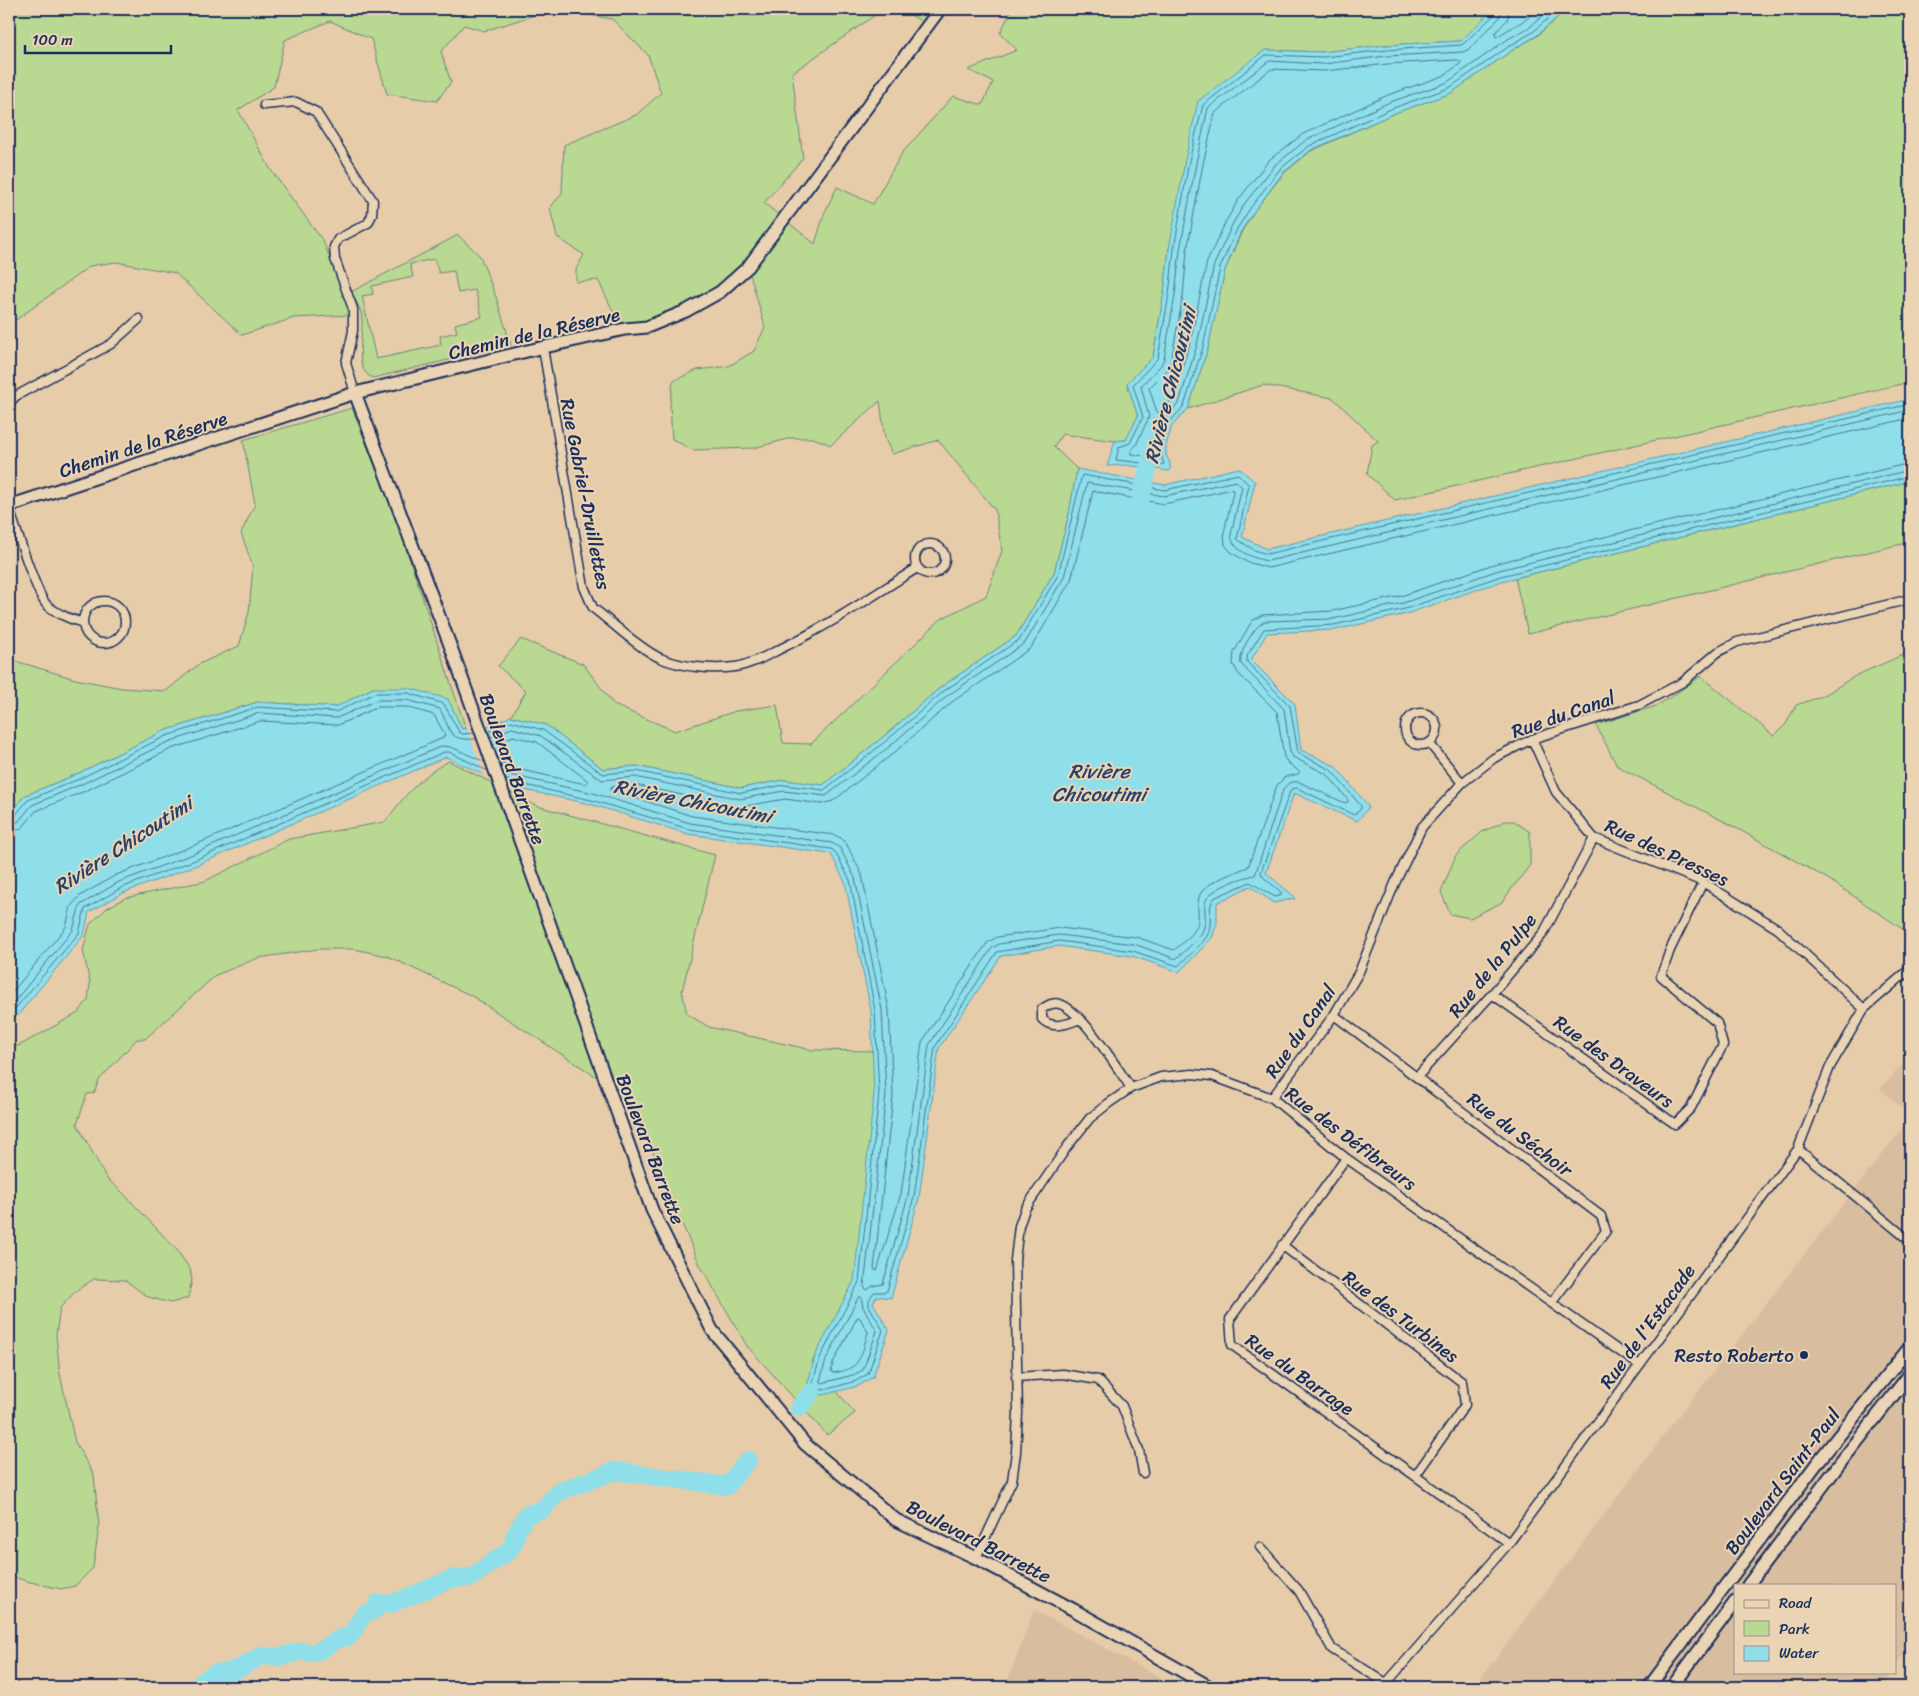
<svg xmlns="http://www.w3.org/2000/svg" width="1919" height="1696" font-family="Sriracha,sans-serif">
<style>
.built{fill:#d9bd9f}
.green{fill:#b9d891;stroke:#6a8478;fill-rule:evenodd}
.water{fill:#8edfe9;stroke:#6099b1}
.pier{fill:#e7cca9}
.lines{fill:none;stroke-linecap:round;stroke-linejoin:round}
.shore{stroke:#497596;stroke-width:1}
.river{stroke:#8edfe9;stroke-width:18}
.street-casing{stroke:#1b2f5e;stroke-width:11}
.secondary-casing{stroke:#1b2f5e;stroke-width:15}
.street{stroke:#ead4b3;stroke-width:8}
.secondary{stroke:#ead4b3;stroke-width:11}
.poi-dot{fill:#1b2f5e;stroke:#ead4b3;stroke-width:2}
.labels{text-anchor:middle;stroke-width:4;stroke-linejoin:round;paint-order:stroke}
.street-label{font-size:19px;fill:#1b2f5e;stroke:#ead4b3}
.poi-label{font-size:19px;fill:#1b2f5e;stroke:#ead4b3;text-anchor:end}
.water-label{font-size:20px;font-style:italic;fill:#26416c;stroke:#ead4b3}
</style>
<rect width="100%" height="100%" fill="#e7cca9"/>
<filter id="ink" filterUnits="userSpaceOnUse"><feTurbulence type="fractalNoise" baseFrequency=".02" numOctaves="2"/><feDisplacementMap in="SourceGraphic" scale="10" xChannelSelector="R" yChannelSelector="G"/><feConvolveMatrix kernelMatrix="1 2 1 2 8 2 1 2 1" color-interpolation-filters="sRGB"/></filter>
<g filter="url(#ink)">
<path class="built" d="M1910,1056V1115L1880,1089Z
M1910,1118V1644L1895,1667V1585H1735V1672H1892L1883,1687H1474L1671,1426Z
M1034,1610L1154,1674L1175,1687H1005Z"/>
<path class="green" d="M9,9H884L792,73L803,158L764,203L815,244L824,214L837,187L873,204L902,153L953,96L982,105L993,82L968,70L1017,50L1000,33L1012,9H1493L1461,41L1386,45L1322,52L1265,50L1169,249L1164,293L1153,357L1127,383L1138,416L1126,440L1115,441L1062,434L1054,447L1077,469L1069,514L1054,573L1016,636L941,687L883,737L823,785L784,780L741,788L636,766L603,769L546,725L511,716L526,691L498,666L521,639L583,664L614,705L675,731L736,711L777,705L783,743L811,744L941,619L986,596L1002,551L995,510L938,440L892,454L885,439L880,401L831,445L813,438H791L754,448L693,450L672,439L670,405L673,381L697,370L729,366L754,351L765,327L748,267L686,311L625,329L613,311L598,280L576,282V269L584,255L557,237L550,208L562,193L564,145L636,115L661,93L648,55L612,19L554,9L484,31L464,25L441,52L451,82L437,101L387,94L371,39L330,21L285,40L274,87L238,110L271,170L323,241L345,295L350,315L294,318L242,335L175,273L116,262L90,266L9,325Z
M901,9H939L927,25Z
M1567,9H1910V382L1395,500L1367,474L1372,445L1378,441L1333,398L1263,385L1188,409L1208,348L1225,270L1242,231L1255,210L1284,173L1311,151L1395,113L1451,93L1514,49L1537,36Z
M458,235L480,256L496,297L511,345L373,378C353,370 363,338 362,321C362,310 356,301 351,292ZM434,259L439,273L454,271L458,293L475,290L482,317L455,324L457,332L440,336L441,345L376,359L362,296L373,294L372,286L413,277L410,264Z
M352,408L397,521L466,729H462L447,699L373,688L336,707L258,702L164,731L77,774L24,796L9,816V659L75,679L122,688L166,691L199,664L239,646L249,612L253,567L241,533L255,504L243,440Z
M1910,481V542L1528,634L1515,578Z
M1905,654H1910V934L1828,879L1729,824L1617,766L1596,725L1656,706L1674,695L1701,676L1774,736L1786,724L1796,705L1823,696L1855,676Z
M449,761L537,806L715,855L682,991L687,1014L709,1027L812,1050L873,1051L875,1102L855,1283L812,1362L855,1413L827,1435L747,1346L700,1265L666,1187L635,1102L472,996L387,956L354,949H318L258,958L216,975L145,1039H137L99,1080L94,1093L87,1094L77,1124L107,1179L121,1191L176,1249L190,1269L192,1280L188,1298L171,1303L148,1297L125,1280L94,1279L77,1290L60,1308L56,1335L60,1374L75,1442L94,1475L99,1527L93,1568L75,1586L61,1589L26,1581L9,1575V1049L24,1043L78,1013L88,1000L90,983L83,950L90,924L107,908L125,898L205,881L289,839L385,822C403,798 421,775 449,761Z
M1505,821H1514L1530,832V865L1501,903L1470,918L1450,914L1441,892L1456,855L1482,832Z"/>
<path class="water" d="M1493,9H1567L1536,36L1514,49L1451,93L1395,113L1311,150L1283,173L1255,210L1241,231L1225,270L1208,348L1188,409L1172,426L1166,446V455L1170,463V471L1125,465L1107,466L1115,441L1126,440L1138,416L1127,383L1153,357L1164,293L1169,249L1185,160L1198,101L1265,50L1322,52L1386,45L1461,41Z
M1910,399V481L1502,581L1406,614L1335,630L1267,633L1251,660L1295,704L1301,750L1335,766L1369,807L1357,821L1294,793L1266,873L1296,898L1274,903L1250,886L1217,903V923L1212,938L1179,972L1132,956L1058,946L1001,956L939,1048L919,1198L891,1298L877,1296L873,1303L889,1330L873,1377L858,1386L823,1395L812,1392L808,1383L815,1356L854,1281L874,1094L871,1011L845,882L831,854L688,834L590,804L510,787L446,757L197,865L123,893L89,912L84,935L17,1016L9,1023V816L24,796L77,774L164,731L258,702L336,707L373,688H409L448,699L462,729L489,726L511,716L546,725L603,769L636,766L741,788L784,780L823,785L883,737L941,687L1016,636L1054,573L1069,514L1077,469L1165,485L1239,468L1255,482L1242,537L1267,549Z"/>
<path class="pier" d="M486,724L509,789L484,777L466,726Z"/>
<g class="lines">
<path class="shore" d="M1496,9L1495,14L1462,45L1387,50L1323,57L1266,55L1203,105L1189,161L1174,249L1169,294L1158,358L1133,385L1143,417L1130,443L1119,447L1116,460L1161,465L1164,464L1161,455V445L1168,424L1184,406L1203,347L1220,268L1237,229L1251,207L1280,169L1309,146L1393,108L1449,88L1511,45L1533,32L1559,9
M1502,9L1499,18L1469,49L1463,52L1387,56L1323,64L1269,61L1208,108L1196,163L1180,250L1175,295L1164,359L1161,365L1141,386L1149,417L1136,445L1131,451V454L1152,457L1154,456L1155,443L1162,422L1179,403L1197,345L1214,265L1232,225L1245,203L1275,165L1306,140L1390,102L1446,83L1508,39L1530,27L1550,9
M1510,9L1507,20L1495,33L1496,37L1525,20L1539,9
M1458,60L1461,61L1460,64L1443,76L1388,95L1303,134L1269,160L1239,199L1226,221L1207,262L1190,343L1172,399L1160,412H1157L1149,388L1167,370L1171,361L1183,296L1187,251L1203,164L1215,113L1271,69L1324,71L1388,64Z
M1910,418L1268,568L1247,562L1231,552L1225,545L1224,533L1233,492L1232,489L1164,504L1093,491L1071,580L1031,648L952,702L895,752L833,801L821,804L785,799L740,807L635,785L612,787L610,790L692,816L834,835L841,838L846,843L862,875L889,1010L893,1096L874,1269L877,1271L901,1194L922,1042L987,943L997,937L1060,928L1136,937L1174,950C1181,944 1192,936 1196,928C1202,916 1193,901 1203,890C1212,880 1236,872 1248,867L1277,785L1285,777L1298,774L1300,772L1288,763L1284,757L1277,712L1238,673L1233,664L1234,652L1252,621L1262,615L1332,611L1401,596L1497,563L1910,463
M488,732L511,721L543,730L603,774L636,771L741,793L784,785L824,790L886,741L944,691L1020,639L1058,575L1082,475L1165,490L1238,474L1249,485L1237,539L1254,550L1267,554L1910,404
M490,737L512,728L541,736L602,780L635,777L740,799L784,791L826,796L890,746L947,696L1025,643L1064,577L1087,483L1164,496L1236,481L1242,487L1231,534C1231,550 1254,559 1268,561L1910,410
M493,745L513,736L537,742L587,780L588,782L585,784L517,769L499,761
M502,771L514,776L593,793L690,823L832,843L840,848L855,878L882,1010L886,1095L864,1287L867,1290L873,1286L883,1284L908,1196L929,1045L992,948L999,944L1059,935L1134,944L1176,959C1184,951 1199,940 1203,930C1207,921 1204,912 1205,903C1207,889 1243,877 1255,875L1283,790C1286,784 1291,781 1299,782L1345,803L1348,802V800L1328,775L1293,757L1290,752L1284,709L1241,664C1238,653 1255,624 1266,621L1333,619L1403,603L1499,570L1910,470
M505,779L512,782L591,800L689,829L831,849L835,852L850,880L875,1010L879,1094L859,1282L820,1358L813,1382L816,1388L824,1390L856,1381L868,1374L883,1330L869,1306V1300L874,1292H885L887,1291L914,1197L935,1047L997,952L1059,941L1133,951L1178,966C1186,958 1204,943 1208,934C1213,923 1207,907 1214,898L1250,882L1275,897L1281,895V892L1263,877L1261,872L1291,789L1297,788L1354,815L1361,809V806L1331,770L1298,753L1290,706L1247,662V656L1264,629L1334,625L1405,609L1501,576L1910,476
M9,819L14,817L28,800L79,779L166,736L258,707L336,712L375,693H408L444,704L459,732L463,734L474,733
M9,825L18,822L32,805L82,784L168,742L259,713L337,718L377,700H407L440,709C452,732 447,741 477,739
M9,833L22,828L36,811L85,791L171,749L260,721L338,725L378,707H406L434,715L445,735L443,738L190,847L116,875L80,896L71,906L66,927L9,996
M9,1008L73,930L80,905L119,882L193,854L442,746L451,747L485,762
M9,1016L79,933L85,909L121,888L195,860L444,752H449L488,771
M861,1297L863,1307L877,1331L863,1370L853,1375L822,1383L820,1381L826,1360L858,1298Z
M858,1317L860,1318L868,1332C861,1357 861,1369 833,1373L831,1370L833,1363Z"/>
<path class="river" d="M1139,505L1154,445
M799,1408L812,1392
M198,1687L201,1683L213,1674L229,1672L242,1667L260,1656L280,1657L301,1651L312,1653L325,1648L336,1640L350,1636L363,1615L375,1610L378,1603L391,1604L454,1578H470L509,1551L515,1541L514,1537L526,1515L543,1509L558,1492L615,1471L727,1486L748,1460"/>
<defs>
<path id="street" d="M264,105L296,102L316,112L373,201L372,215L368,223L338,239L334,247L335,259L353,309V331L346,363L355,393
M543,348L584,587L593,608C613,623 637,647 660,658C681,667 712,670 735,667C750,665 766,656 780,649C828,626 873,596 917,568
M9,403L16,396L111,344L139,319
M9,508C15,525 37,597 47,605C56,613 71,620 82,622
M915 559a15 15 0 1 1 30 0a15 15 0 1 1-30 0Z
M83 622a21 21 0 1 1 42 0a21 21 0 1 1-42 0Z
M1405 729a16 16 0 1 1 32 0a16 16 0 1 1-32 0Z
M1532,739L1556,792L1594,838L1703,882L1778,929L1864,1009
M1429,743L1462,783
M1492,994L1675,1124L1691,1108L1723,1045L1717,1023L1661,976L1670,950L1703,882
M1334,1015L1601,1216L1606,1231L1552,1302
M1080,1019C1068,1024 1052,1030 1042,1019V1009C1048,1005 1053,1002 1060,1004C1082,1011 1117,1068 1131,1088
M1417,1077L1492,994L1543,934L1594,838
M1272,1098L1334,1015L1359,972L1395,883L1422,827L1462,783L1494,758L1532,739L1639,705L1683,682L1718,652L1737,642L1910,599
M1798,1149L1910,1241
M1346,1158L1230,1319L1232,1345L1509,1543
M1282,1245L1462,1382L1465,1405L1415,1476
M1016,1377L1063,1374L1098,1380L1122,1406L1139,1450L1143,1473
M1260,1547L1299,1591L1332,1649L1386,1683
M976,1558L1012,1481L1016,1452L1018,1413L1015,1260L1019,1226L1025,1209L1067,1147L1090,1118L1109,1103L1131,1088L1161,1077L1192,1074L1212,1076L1272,1098L1346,1158L1639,1365
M1383,1687L1509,1543L1798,1149L1830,1067L1864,1009L1910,969"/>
<path id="secondary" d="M355,393L453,653L652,1210L712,1330L805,1444L896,1520L976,1558L1074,1610L1210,1687
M9,506L355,393L527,351L625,329L647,327L686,311L720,292L748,267L940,9
M1748,1585L1841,1462L1910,1374
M1649,1687L1821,1458L1910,1347
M1672,1687L1735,1602"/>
</defs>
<use href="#street" class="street-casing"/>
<use href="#secondary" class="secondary-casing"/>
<use href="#street" class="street"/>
<use href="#secondary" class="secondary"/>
</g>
</g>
<circle class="poi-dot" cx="1804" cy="1355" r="5"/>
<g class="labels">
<g class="street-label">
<text transform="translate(534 333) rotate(-13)" y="7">Chemin de la Réserve</text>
<text transform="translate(143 444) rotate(-18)" y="7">Chemin de la Réserve</text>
<text transform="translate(586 494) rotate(79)" y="7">Rue Gabriel-Druillettes</text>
<text transform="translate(1563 714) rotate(-19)" y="7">Rue du Canal</text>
<text transform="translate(513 769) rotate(70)" y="7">Boulevard Barrette</text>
<text transform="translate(1667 852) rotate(25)" y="7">Rue des Presses</text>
<text transform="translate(1492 965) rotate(-51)" y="7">Rue de la Pulpe</text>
<text transform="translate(1300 1031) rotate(-55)" y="7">Rue du Canal</text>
<text transform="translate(1614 1061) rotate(36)" y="7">Rue des Draveurs</text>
<text transform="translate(1520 1134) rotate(37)" y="7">Rue du Séchoir</text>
<text transform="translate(1351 1138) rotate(37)" y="7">Rue des Défibreurs</text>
<text transform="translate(651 1149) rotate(69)" y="7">Boulevard Barrette</text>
<text transform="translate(1401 1316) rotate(37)" y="7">Rue des Turbines</text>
<text transform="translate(1647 1326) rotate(-54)" y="7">Rue de l'Estacade</text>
<text transform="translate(1300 1374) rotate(35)" y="7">Rue du Barrage</text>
<text transform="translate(1782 1481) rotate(-53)" y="7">Boulevard Saint-Paul</text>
<text transform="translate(979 1541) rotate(27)" y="7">Boulevard Barrette</text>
</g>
<g class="poi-label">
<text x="1794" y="1362">Resto Roberto</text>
</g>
<g class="water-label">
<text transform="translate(1170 385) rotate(-76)" y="7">Rivière Chicoutimi</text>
<text x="1099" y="778">Rivière<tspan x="1099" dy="23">Chicoutimi</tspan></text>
<text transform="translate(693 801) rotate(11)" y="7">Rivière Chicoutimi</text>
<text transform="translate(123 845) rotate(-33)" y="7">Rivière Chicoutimi</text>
</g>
</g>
<rect width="1919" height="1696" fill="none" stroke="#ead4b3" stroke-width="30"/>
<rect x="15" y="15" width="1889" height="1666" fill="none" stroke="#1b2f5e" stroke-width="2" filter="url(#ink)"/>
<rect x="1734" y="1584" width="162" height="90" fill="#ead4b3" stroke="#979291"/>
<rect x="1744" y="1600" width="25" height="8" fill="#ead4b3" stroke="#979291"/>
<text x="1779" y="1608" font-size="15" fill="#1b2f5e">Road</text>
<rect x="1744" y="1621" width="25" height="15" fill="#b9d891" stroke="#979291"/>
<text x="1779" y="1634" font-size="15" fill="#1b2f5e">Park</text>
<rect x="1744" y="1646" width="25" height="15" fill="#8edfe9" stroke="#979291"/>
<text x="1779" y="1658" font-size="15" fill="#1b2f5e">Water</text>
<path d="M25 45v8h146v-8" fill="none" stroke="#1b2f5e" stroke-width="2.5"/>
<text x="32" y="45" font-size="15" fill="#1b2f5e" stroke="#ead4b3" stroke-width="4" paint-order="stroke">100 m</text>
</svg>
